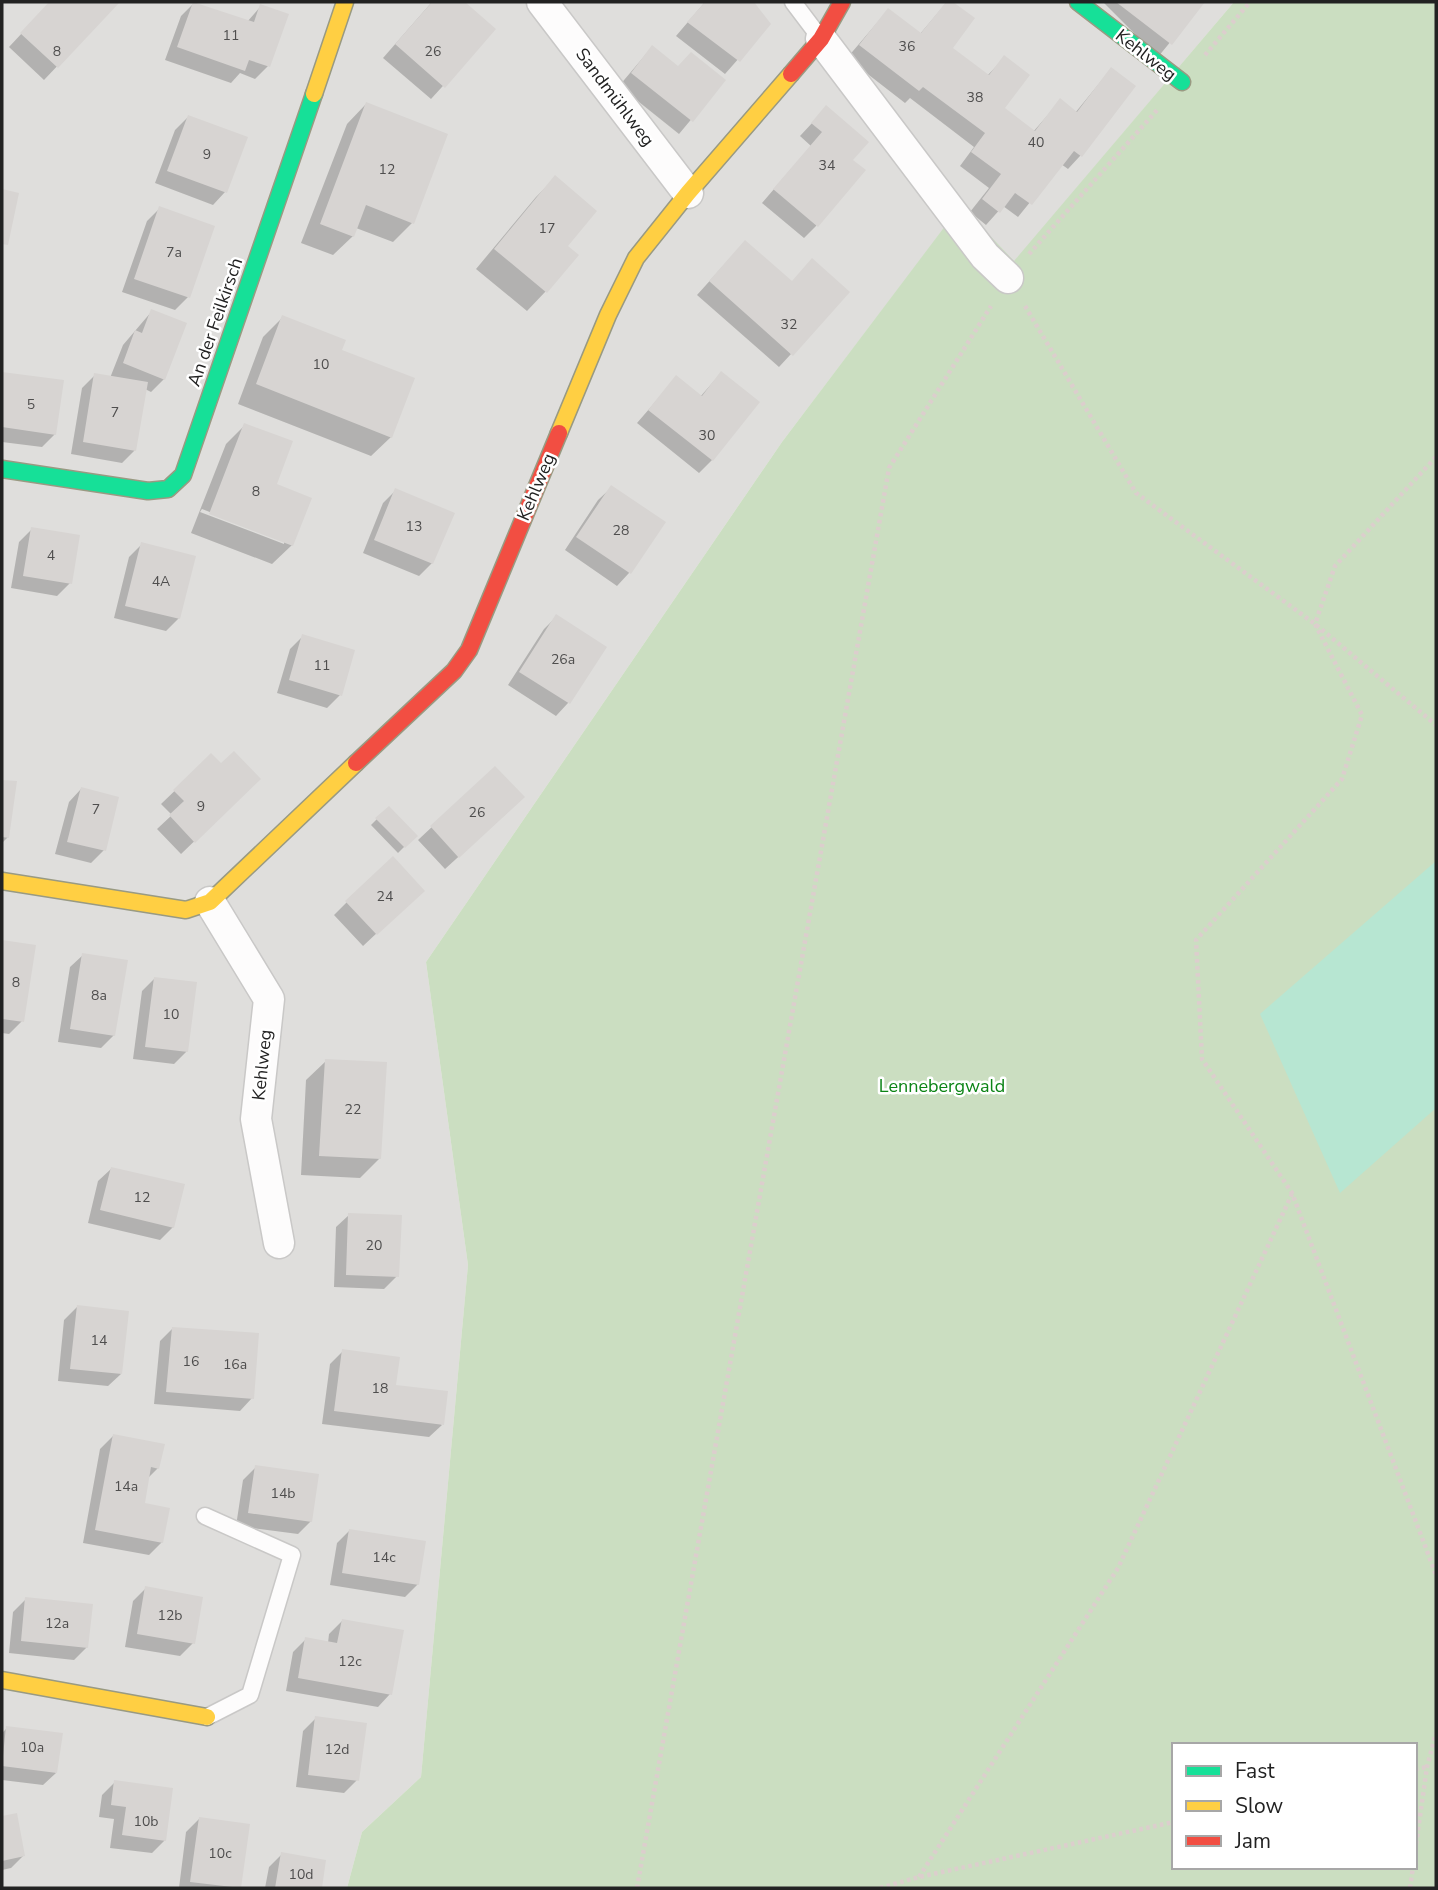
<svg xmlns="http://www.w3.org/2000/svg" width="1438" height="1890" font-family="'Nunito Sans',sans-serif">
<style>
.residential{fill:#dfdedc}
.forest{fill:#cbdec1;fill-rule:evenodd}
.pitch{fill:#b7e6d2}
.shadow{fill:#0003;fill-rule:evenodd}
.building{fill:#d7d4d2}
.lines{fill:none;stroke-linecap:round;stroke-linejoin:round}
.lane-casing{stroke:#c9c8c7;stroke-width:19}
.street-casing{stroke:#c9c8c7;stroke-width:33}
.fast-casing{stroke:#999a82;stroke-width:19}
.slow-casing{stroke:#999a82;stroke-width:19}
.jam-casing{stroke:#999a82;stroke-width:19}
.path{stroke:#dccecd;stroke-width:4.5;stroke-dasharray:3.5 3.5;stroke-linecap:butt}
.lane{stroke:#fdfcfc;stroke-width:16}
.street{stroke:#fdfcfc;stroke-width:30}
.fast{stroke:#16e098;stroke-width:16}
.slow{stroke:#ffcf43;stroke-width:16}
.jam{stroke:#f24e42;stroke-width:16}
.labels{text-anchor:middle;stroke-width:5;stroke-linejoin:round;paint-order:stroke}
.number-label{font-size:14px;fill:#4f4e4e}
.street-label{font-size:18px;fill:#222;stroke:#fff}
.park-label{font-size:18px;fill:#0c8416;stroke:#fff}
</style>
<rect width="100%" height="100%" fill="#f0eeeb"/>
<path class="residential" d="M2,2H1234L1014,262L961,206L782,442L426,962L468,1265L421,1777L362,1832L347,1888H2Z"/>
<path class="forest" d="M1234,2H1436V1888H347L362,1832L421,1777L468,1265L426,962L782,442L961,205L1014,261ZM1174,1745H1415V1867H1174Z"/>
<path class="pitch" d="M1436,861V1108L1340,1193L1260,1014Z"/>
<path class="shadow" d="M51,2H118L44,80L9,47Z
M432,2H462L494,30L431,99L383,58Z
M705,2H752L769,24L725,74L676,36Z
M947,2H950L973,19L950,48L987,76L1004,58L1003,108L1033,132L1060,101L1075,113L1111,69L1133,86L1080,156L1068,169L1061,164L1018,217L1003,206L986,225L970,212L989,188L960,166L974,147L910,98L905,103L847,58L888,10L920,34Z
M1103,2H1203L1158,57Z
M194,3L247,22L261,6L268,66L255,79L240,73L231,83L165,60L181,16Z
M652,47L677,68L724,80L679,134L619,86Z
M366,104L412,223L393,242L356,228L353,236L333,255L301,243L347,124Z
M826,108L851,160L816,226L804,238L762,203L811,146L800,136Z
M188,117L225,192L213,205L155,183L175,130Z
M555,178L566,246L546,291L527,311L476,269L536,197Z
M160,208L188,297L175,310L122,292L147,221Z
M733,255L791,354L779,367L697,295Z
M152,311L164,379L151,392L145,389L135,450L122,463L71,454L82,388L95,375L110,378L123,345Z
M283,317L340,351L391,437L371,456L238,404L263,337Z
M721,373L712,460L699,473L637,423L676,378L700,397Z
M2,374L62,382L55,434L42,447L2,442Z
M245,425L292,545L272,564L191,533L226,444ZM202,509L284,541V544L200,512Z
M611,488L629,573L617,586L565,550L598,500Z
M396,490L432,563L419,576L363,553L383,503Z
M32,529L70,583L57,596L11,588L19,542Z
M142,544L179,618L166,631L114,618L129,557Z
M556,617L604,647L568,703L556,716L508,685L544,629Z
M303,636L340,695L327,708L277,693L290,649Z
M211,756L221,766L259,779L181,854L157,829L172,815L161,804Z
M495,768L510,810L445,869L418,840Z
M2,781L15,783L8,837L2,843Z
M81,789L104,850L91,863L55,854L69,802Z
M388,808L415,836L398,853L371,825Z
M347,902L409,903L363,946L334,915Z
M2,942L34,947L22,1021L9,1034L2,1033Z
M83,955L114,1035L101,1048L58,1042L70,967Z
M155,978L187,1051L174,1064L133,1059L142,991Z
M326,1061L380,1158L360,1178L301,1175L306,1080Z
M111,1169L173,1227L160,1240L88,1223L98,1181Z
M349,1215L397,1276L384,1289L334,1287L336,1227Z
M77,1307L121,1374L108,1386L58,1381L64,1320Z
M173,1328L252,1398L240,1411L154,1404L160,1341Z
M343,1351L394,1386L442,1425L429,1437L322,1424L330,1364Z
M113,1436L158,1468L148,1478L143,1504L162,1542L149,1555L83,1543L100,1449Z
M256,1467L311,1521L298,1534L236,1526L243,1480Z
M350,1530L418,1584L405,1597L330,1585L337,1543Z
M146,1588L193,1643L180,1656L125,1647L133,1601Z
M26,1599L87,1647L74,1660L9,1653L13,1612Z
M342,1621L390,1694L378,1707L286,1691L293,1652L306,1639L328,1643L329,1634Z
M316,1718L357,1780L344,1793L296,1787L303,1731Z
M7,1728L56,1773L43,1785L2,1780V1733Z
M115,1782L165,1840L152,1853L110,1848L114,1819L99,1817L102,1795Z
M16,1815L24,1855L11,1868L2,1870V1817Z
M199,1819L239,1888H179L186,1832Z
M282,1854L324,1861L320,1888H265L269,1867Z"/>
<path class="building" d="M49,2H120L58,68L20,33Z
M193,2L254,22L260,4L289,14L270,67L249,60L245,71L177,47Z
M432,2H465L496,29L445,88L395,44Z
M705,2H754L771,24L740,62L687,22Z
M946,2H953L975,18L953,48L989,75L1004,55L1030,75L1005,108L1035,131L1060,98L1077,112L1111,67L1136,86L1082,157L1074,151L1032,205L1015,193L1000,213L982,199L1001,174L971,152L985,133L923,87L919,91L859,45L888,8L921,33Z
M1116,2H1205L1172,45Z
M652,45L678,66L691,52L726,80L693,122L631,73Z
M366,102L448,134L414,224L366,205L354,237L320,224Z
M826,105L869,142L853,160L866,170L818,227L773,189L822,132L811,123Z
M188,115L248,137L227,193L167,171Z
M555,175L597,211L568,246L579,255L547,293L494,249Z
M2,189L19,193L8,245L2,244Z
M159,206L215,226L190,298L134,279Z
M745,240L792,281L812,258L850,292L793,356L709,281Z
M151,309L187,323L165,380L123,363L135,330L142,333Z
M282,315L346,340L342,350L415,378L392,438L256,384Z
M721,371L760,402L713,461L648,410L676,375L702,396Z
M2,372L64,380L56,435L2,427Z
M94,373L148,382L136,451L83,442Z
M244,423L293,441L277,484L312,498L293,546L209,514Z
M611,485L666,522L631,574L576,537Z
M395,488L455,513L433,564L374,540Z
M31,527L80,535L72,584L23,576Z
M141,542L196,556L180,619L125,606Z
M556,614L607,647L570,704L519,672Z
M302,634L355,650L342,696L289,680Z
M234,751L261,779L195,843L169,815L184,801L173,790L211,753L221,763Z
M495,766L525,797L459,858L430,826Z
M2,780L17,781L9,838L2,837Z
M81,787L119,797L106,851L67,842Z
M389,806L418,836L405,848L375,818Z
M393,856L425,891L377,935L345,901Z
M2,940L36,945L24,1022L2,1019Z
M82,953L128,960L115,1036L70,1029Z
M154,977L197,982L188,1052L145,1047Z
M325,1059L387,1062L381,1159L319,1156Z
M111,1167L185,1184L174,1228L100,1210Z
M348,1213L402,1215L399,1277L346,1275Z
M77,1305L129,1311L122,1374L70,1369Z
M172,1327L259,1333L254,1399L166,1392Z
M342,1349L400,1357L396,1385L448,1391L444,1425L334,1411Z
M113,1434L165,1444L159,1469L151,1467L145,1503L170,1508L163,1543L95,1530Z
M255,1465L319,1474L312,1522L248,1513Z
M349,1529L426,1541L419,1585L342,1573Z
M145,1586L203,1597L195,1644L137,1634Z
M25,1597L93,1604L88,1648L21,1641Z
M342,1619L404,1630L392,1695L298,1678L305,1637L337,1643Z
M315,1716L367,1723L359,1781L308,1775Z
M6,1726L63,1733L57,1773L2,1766Z
M114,1780L173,1788L166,1841L122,1835L126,1807L111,1805Z
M17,1813L25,1856L2,1861V1816Z
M199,1817L250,1824L241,1888L190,1882Z
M281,1852L326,1860L322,1888H275Z"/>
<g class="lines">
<defs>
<path id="lane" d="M793,2L821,39
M205,1516L292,1555L250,1695L207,1717"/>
<path id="street" d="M542,2L688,193
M821,39L985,256L1008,278
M210,902L269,999L256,1119L279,1243"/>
<path id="fast" d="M1078,2L1182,82
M2,469L148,491L168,489L183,475L314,94"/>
<path id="slow" d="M314,94L345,2
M559,433L608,315L636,258L688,193L791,74
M2,881L186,910L210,902L356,763
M2,1680L207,1717"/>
<path id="jam" d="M791,74L821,39L842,2
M356,763L454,671L469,650L559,433"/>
</defs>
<use href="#lane" class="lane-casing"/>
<use href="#street" class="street-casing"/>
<use href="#fast" class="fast-casing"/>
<use href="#slow" class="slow-casing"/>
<use href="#jam" class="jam-casing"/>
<path class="path" d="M1205,55L1250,2
M1029,254L1158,109
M1025,306L1136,493L1315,624L1436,725
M1436,457L1335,566L1315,624L1362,715L1342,779L1196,940L1202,1059L1292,1193L1436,1575
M1415,1769L1427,1767
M1415,1851L1427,1767L1436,1733
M919,1877L1118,1568L1292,1194
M637,1888L889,468L991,306
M880,1888L919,1877L1174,1822
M1410,1888L1413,1867"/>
<use href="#lane" class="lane"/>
<use href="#street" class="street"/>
<use href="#fast" class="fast"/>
<use href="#slow" class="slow"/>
<use href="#jam" class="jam"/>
</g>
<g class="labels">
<g class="number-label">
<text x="231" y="40">11</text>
<text x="907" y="51">36</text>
<text x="57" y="56">8</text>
<text x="433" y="56">26</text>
<text x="975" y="102">38</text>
<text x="1036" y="147">40</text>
<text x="207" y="159">9</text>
<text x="827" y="170">34</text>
<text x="387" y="174">12</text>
<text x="547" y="233">17</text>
<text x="174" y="257">7a</text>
<text x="789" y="329">32</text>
<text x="321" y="369">10</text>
<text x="31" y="409">5</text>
<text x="115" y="417">7</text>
<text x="707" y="440">30</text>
<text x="256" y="496">8</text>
<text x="414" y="531">13</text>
<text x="621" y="535">28</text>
<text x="51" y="560">4</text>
<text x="161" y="586">4A</text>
<text x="563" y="664">26a</text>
<text x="322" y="670">11</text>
<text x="201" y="811">9</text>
<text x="96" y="814">7</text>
<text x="477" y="817">26</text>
<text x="385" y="901">24</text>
<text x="16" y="987">8</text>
<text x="99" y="1000">8a</text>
<text x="171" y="1019">10</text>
<text x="353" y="1114">22</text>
<text x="142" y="1202">12</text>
<text x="374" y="1250">20</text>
<text x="99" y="1345">14</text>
<text x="191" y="1366">16</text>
<text x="235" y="1369">16a</text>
<text x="380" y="1393">18</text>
<text x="126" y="1491">14a</text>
<text x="283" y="1498">14b</text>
<text x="384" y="1562">14c</text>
<text x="170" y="1620">12b</text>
<text x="57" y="1628">12a</text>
<text x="350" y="1666">12c</text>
<text x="32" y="1752">10a</text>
<text x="337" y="1754">12d</text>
<text x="146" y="1826">10b</text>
<text x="220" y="1858">10c</text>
<text x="301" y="1879">10d</text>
</g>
<g class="street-label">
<text transform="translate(1146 55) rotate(38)" y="6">Kehlweg</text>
<text transform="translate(615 97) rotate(53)" y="6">Sandmühlweg</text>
<text transform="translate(215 322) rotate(-71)" y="6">An der Feilkirsch</text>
<text transform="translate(536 487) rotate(-67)" y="6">Kehlweg</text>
<text transform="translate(262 1065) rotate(-84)" y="6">Kehlweg</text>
</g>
<g class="park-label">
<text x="942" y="1092">Lennebergwald</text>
</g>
</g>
<rect width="1438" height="1890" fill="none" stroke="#222222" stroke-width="7"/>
<rect x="1172" y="1743" width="245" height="126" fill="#ffffff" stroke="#a7a7a7" stroke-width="2"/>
<rect x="1186" y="1766" width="35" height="10" fill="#16e098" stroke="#a7a7a7" stroke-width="2"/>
<text x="1235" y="1778" font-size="21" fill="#222222">Fast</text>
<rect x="1186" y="1801" width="35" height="10" fill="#ffcf43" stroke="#a7a7a7" stroke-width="2"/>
<text x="1235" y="1813" font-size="21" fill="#222222">Slow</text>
<rect x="1186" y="1836" width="35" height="10" fill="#f24e42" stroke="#a7a7a7" stroke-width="2"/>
<text x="1235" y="1848" font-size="21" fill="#222222">Jam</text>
</svg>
